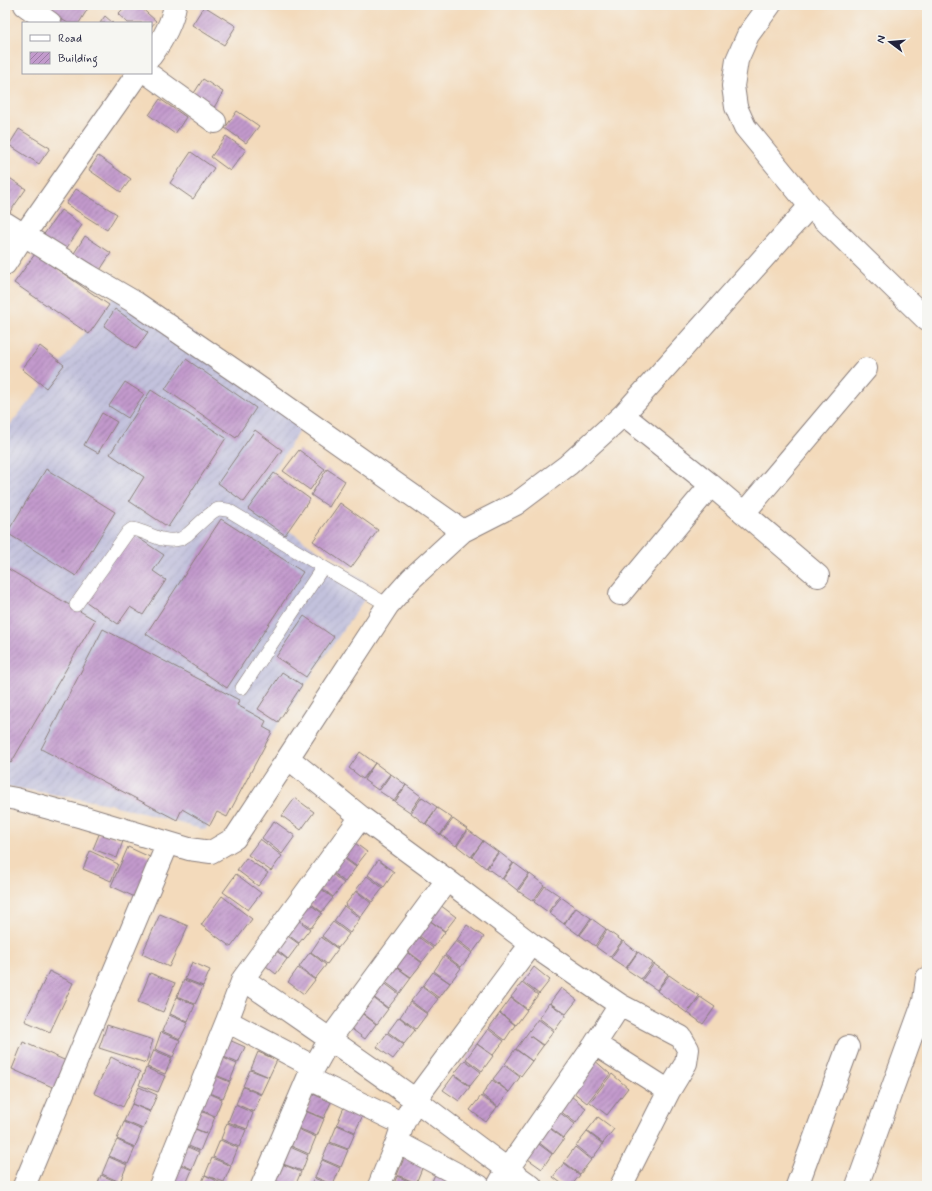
<svg xmlns="http://www.w3.org/2000/svg" width="932" height="1191" font-family="Mynerve,sans-serif">
<style>
.industrial{fill:url(#industrial-furrows)}
.building{fill:url(#building-hatch)}
.lines{fill:none;stroke-linecap:round;stroke-linejoin:round}
.service-casing{stroke:#8a7e7b;stroke-width:14}
.minor-casing{stroke:#8a7e7b;stroke-width:24}
.tertiary-casing{stroke:#8a7e7b;stroke-width:24}
.service{stroke:#fff;stroke-width:13}
.minor{stroke:#fff;stroke-width:22}
.tertiary{stroke:#fff;stroke-width:22}
</style>
<defs>
<pattern id="industrial-furrows" width="10" height="10" patternUnits="userSpaceOnUse"><rect width="10" height="10" fill="#c2c1dc"/><path d="M-1 1l2-2M0 10L10 0M9 11l2-2" fill="none" stroke="#a6a6be"/></pattern>
<pattern id="building-hatch" width="6" height="6" patternUnits="userSpaceOnUse"><rect width="6" height="6" fill="#c29acc"/><path d="M-1 1l2-2M0 6l6-6M5 7l2-2" fill="none" stroke="#9d7da7"/></pattern>
</defs>
<rect width="100%" height="100%" fill="#f6f6f2"/>
<filter id="ink" filterUnits="userSpaceOnUse"><feTurbulence type="fractalNoise" baseFrequency=".025" numOctaves="2"/><feDisplacementMap in="SourceGraphic" scale="8" xChannelSelector="R" yChannelSelector="G"/><feConvolveMatrix kernelMatrix="1 2 1 2 8 2 1 2 1" color-interpolation-filters="sRGB"/></filter>
<filter id="wash" filterUnits="userSpaceOnUse"><feTurbulence type="fractalNoise" baseFrequency=".012" numOctaves="4" result="noise"/><feDisplacementMap in="SourceGraphic" scale="16" xChannelSelector="R" yChannelSelector="G"/><feGaussianBlur stdDeviation="0.9" result="paint"/><feColorMatrix in="noise" values="0 0 0 0 0 0 0 0 0 0 0 0 0 0 0 0 0 1.4 0 .05"/><feComposite in="paint" operator="in"/></filter>
<g filter="url(#wash)">
<rect width="100%" height="100%" fill="#f3dabb"/>
<path class="industrial" d="M125,284L309,415L252,506L373,587L205,830L109,804L5,786V431Z"/>
<g id="blocks">
<path class="building" d="M53,5H90L79,23H68L49,12Z
M127,5H138L156,21L151,27V23H128L118,14Z
M204,6L236,26L224,45L192,25Z
M105,16L113,23H100Z
M203,79L223,92L212,111L191,98Z
M160,99L186,117L175,134L149,115Z
M237,111L259,126L246,143L225,128Z
M19,129L50,148L39,164L9,145Z
M226,136L246,150L230,171L211,157Z
M191,152L214,168L193,199L170,183Z
M98,156L131,179L121,192L89,170Z
M5,175L26,189L7,216L5,215Z
M76,189L117,214L107,230L66,204Z
M61,210L82,225L62,255L40,240Z
M85,236L111,253L97,275L71,258Z
M35,254L109,305L89,334L14,283Z
M115,309L148,332L136,349L104,326Z
M40,346L64,365L46,388L22,369Z
M186,359L256,408L236,438L165,389Z
M125,382L144,394L128,418L109,406Z
M151,390L226,438L168,527L129,501L144,477L110,454Z
M102,413L117,422L98,453L84,445Z
M255,430L282,450L244,502L218,483Z
M299,450L325,469L310,490L283,471Z
M46,469L115,512L76,576L7,533Z
M327,469L345,481L329,507L311,495Z
M274,473L310,499L285,535L248,509Z
M340,503L378,530L351,568L313,541Z
M221,519L303,572L227,688L146,634Z
M131,533L164,555L153,571L166,580L143,615L130,607L118,624L85,601Z
M5,567L95,620L11,763L5,759Z
M304,616L334,637L306,677L276,657Z
M103,629L239,700L237,705L266,721L263,727L272,732L227,817L217,812L210,825L182,809L177,820L41,749Z
M282,672L302,685L278,722L258,709Z
M360,752L375,763L363,779L349,768Z
M375,763L390,774L378,790L364,780Z
M391,774L406,785L394,801L379,791Z
M406,785L421,796L410,812L395,802Z
M422,797L437,807L425,824L411,813Z
M295,798L314,812L301,830L282,816Z
M437,808L452,818L440,835L426,824Z
M453,819L467,829L456,846L441,835Z
M274,821L295,836L282,854L262,838Z
M468,830L483,841L471,857L457,846Z
M100,832L123,841L117,858L93,849Z
M260,839L282,856L271,871L248,855Z
M351,840L367,852L356,866L340,854Z
M483,841L498,852L486,868L472,857Z
M128,847L152,858L135,897L111,886Z
M90,851L118,864L111,881L83,869Z
M499,852L513,863L502,879L487,868Z
M339,855L356,867L345,882L329,870Z
M246,858L268,873L258,886L237,870Z
M378,860L394,872L384,887L368,875Z
M514,863L529,874L517,890L503,879Z
M328,871L344,883L333,897L318,885Z
M236,874L261,893L248,910L223,892Z
M530,874L544,885L533,901L518,891Z
M367,876L383,888L372,902L356,890Z
M317,886L333,898L322,912L306,900Z
M545,886L560,896L548,912L534,902Z
M356,891L371,903L361,917L345,905Z
M222,896L252,919L231,947L201,925Z
M561,897L575,907L564,924L549,913Z
M305,901L322,913L311,928L295,916Z
M440,905L456,917L445,931L429,920Z
M344,906L360,918L350,933L334,921Z
M576,908L591,918L579,935L564,924Z
M160,914L188,926L169,967L142,954Z
M294,917L310,929L299,943L283,931Z
M592,919L606,929L595,946L580,935Z
M429,920L445,932L434,947L418,935Z
M333,922L349,934L338,948L322,936Z
M467,925L484,937L473,952L457,940Z
M607,930L622,941L610,957L596,947Z
M282,932L299,944L288,959L272,946Z
M417,936L433,948L422,962L406,950Z
M321,937L338,949L327,964L311,952Z
M456,941L472,953L461,967L445,955Z
M623,941L637,952L626,968L611,958Z
M271,947L287,959L276,974L261,962Z
M406,951L422,963L411,977L395,966Z
M310,952L326,965L315,979L299,967Z
M638,952L653,963L641,979L626,969Z
M444,956L461,968L450,983L434,971Z
M192,962L210,970L203,986L185,979Z
M654,964L668,974L657,990L642,980Z
M395,966L411,978L400,993L384,981Z
M534,967L550,980L539,994L523,982Z
M298,968L315,980L304,994L288,982Z
M49,971L73,983L50,1032L25,1021Z
M433,972L450,983L439,998L423,986Z
M150,973L175,983L163,1012L138,1002Z
M669,975L699,996L687,1013L657,991Z
M184,980L203,987L195,1004L177,996Z
M383,982L399,994L388,1008L372,996Z
M522,983L538,995L527,1009L511,997Z
M422,987L438,999L427,1013L411,1001Z
M561,988L577,1000L566,1014L550,1003Z
M177,997L195,1005L188,1022L170,1014Z
M372,997L388,1009L377,1024L361,1012Z
M700,997L715,1007L703,1024L688,1013Z
M511,998L527,1010L516,1025L500,1013Z
M410,1002L427,1014L416,1029L400,1017Z
M549,1003L566,1015L555,1030L539,1018Z
M360,1012L376,1024L365,1039L349,1027Z
M500,1013L515,1025L505,1040L489,1028Z
M169,1015L188,1023L180,1039L162,1031Z
M399,1017L415,1030L404,1044L388,1032Z
M538,1019L554,1031L543,1045L530,1036L543,1046L532,1061L516,1049Z
M107,1025L153,1040L146,1063L99,1048Z
M488,1029L504,1041L493,1055L477,1044Z
M161,1032L180,1040L173,1057L155,1049Z
M387,1033L404,1045L393,1059L377,1047Z
M227,1039L245,1047L238,1063L219,1055Z
M23,1042L71,1063L59,1090L12,1069Z
M477,1044L493,1056L482,1071L466,1059Z
M515,1049L532,1061L521,1076L505,1064Z
M154,1050L172,1058L165,1074L147,1067Z
M258,1052L277,1060L269,1077L251,1069Z
M219,1056L237,1064L230,1081L211,1073Z
M111,1057L140,1072L123,1107L94,1093Z
M592,1058L610,1074L587,1103L568,1088Z
M465,1060L481,1072L470,1086L454,1074Z
M504,1065L520,1077L509,1092L493,1079Z
M146,1068L165,1076L158,1092L139,1085Z
M250,1070L269,1077L261,1094L243,1086Z
M211,1074L230,1082L223,1098L204,1091Z
M612,1074L628,1088L607,1115L590,1102Z
M454,1075L470,1087L459,1101L443,1090Z
M492,1080L509,1092L498,1107L482,1095Z
M139,1087L157,1095L150,1111L132,1104Z
M243,1087L261,1095L254,1112L236,1104Z
M204,1091L222,1099L215,1116L197,1108Z
M313,1094L331,1102L324,1118L306,1111Z
M481,1096L497,1107L486,1122L470,1110Z
M571,1096L586,1108L576,1123L560,1111Z
M132,1104L150,1112L143,1129L124,1121Z
M235,1105L253,1113L247,1129L228,1122Z
M344,1107L363,1115L355,1132L337,1124Z
M196,1109L215,1117L208,1134L189,1126Z
M305,1111L324,1119L317,1136L298,1128Z
M559,1112L575,1124L564,1138L548,1126Z
M598,1117L614,1129L603,1143L587,1131Z
M124,1122L142,1130L135,1147L117,1139Z
M227,1123L246,1130L239,1147L221,1139Z
M337,1125L355,1133L348,1149L330,1142Z
M188,1126L207,1134L200,1151L182,1143Z
M548,1127L564,1139L553,1154L537,1141Z
M298,1129L316,1137L309,1154L291,1146Z
M587,1132L603,1144L592,1159L576,1146Z
M117,1140L135,1148L128,1164L109,1156Z
M220,1140L238,1148L231,1165L213,1157Z
M536,1142L552,1154L542,1169L525,1157Z
M329,1143L348,1150L341,1167L322,1159Z
M181,1144L199,1152L192,1169L174,1161Z
M290,1147L308,1155L302,1171L283,1164Z
M575,1147L591,1160L580,1174L564,1162Z
M109,1157L127,1165L120,1182L102,1174Z
M212,1158L231,1166L224,1182L205,1175Z
M404,1158L423,1166L416,1183L397,1175Z
M322,1160L340,1168L333,1185L315,1177Z
M173,1162L192,1170L185,1186L167,1178Z
M564,1163L580,1175L571,1186H565L553,1177Z
M282,1164L301,1172L295,1186H287L276,1181Z
M436,1172L454,1180L452,1186H430Z
M101,1175L120,1183L118,1186H97Z
M205,1175L223,1184L222,1186H200Z
M397,1176L415,1184L414,1186H393Z
M314,1178L333,1186H311Z"/>
</g>
</g>
<g filter="url(#ink)">
<use href="#blocks" fill-opacity="0" stroke="#8a7e7b" stroke-width="1"/>
<g class="lines">
<defs>
<path id="service" d="M76,605L128,532L132,529C150,532 161,544 180,539C183,538 185,536 188,534C194,529 212,510 219,509C222,509 225,510 228,510L323,567L388,605
M242,688L323,567"/>
<path id="minor" d="M25,5L50,23
M151,56C162,41 172,24 175,5
M147,73L215,122
M5,223L88,275L136,303L247,379L463,531
M5,264L24,235L138,73
M623,415L711,485L818,576
M744,513L866,369
M620,594L711,485
M288,758L361,817L447,880L531,944L620,1005L681,1037L688,1049L686,1063L669,1091L621,1186
M5,797L16,799L82,817L189,849L211,852L235,838L288,758L388,605L412,578L463,531L516,504L568,465L623,415L810,206
M243,979C300,1019 358,1058 414,1099C453,1128 491,1158 531,1186
M227,1021L314,1067
M595,1044L669,1091
M308,1078L403,1124
M397,1142L479,1186
M24,1186L168,843
M160,1186L227,1021L243,979L361,817
M262,1186L308,1078L330,1039L447,880
M379,1186L397,1142L403,1124L415,1100L531,944
M498,1186L507,1170L595,1044L620,1005
M797,1186L848,1047
M857,1186L924,1001L927,978"/>
<path id="tertiary" d="M770,5L748,35L737,60L733,86L736,107L745,127L810,206L927,320"/>
</defs>
<use href="#service" class="service-casing"/>
<use href="#minor" class="minor-casing"/>
<use href="#tertiary" class="tertiary-casing"/>
<use href="#service" class="service"/>
<use href="#minor" class="minor"/>
<use href="#tertiary" class="tertiary"/>
</g>
</g>
<rect width="932" height="1191" fill="none" stroke="#f6f6f2" stroke-width="20"/>
<rect x="22" y="22" width="130" height="52" fill="#f6f6f2" stroke="#a1a1a9"/>
<rect x="30" y="35" width="20" height="6" fill="#ffffff" stroke="#a1a1a9"/>
<text x="58" y="42" font-size="12" fill="#22223b">Road</text>
<rect x="30" y="52" width="20" height="12" fill="url(#building-hatch)" stroke="#a1a1a9"/>
<text x="58" y="62" font-size="12" fill="#22223b">Building</text>
<g transform="translate(890 42) rotate(286)" stroke="#f6f6f2" stroke-width="3" paint-order="stroke">
<path d="M0-3L7 15L0 10L-7 15Z" fill="#22223b"/>
<text y="-6" font-size="11" font-weight="bold" text-anchor="middle" fill="#22223b">N</text>
</g>
</svg>
